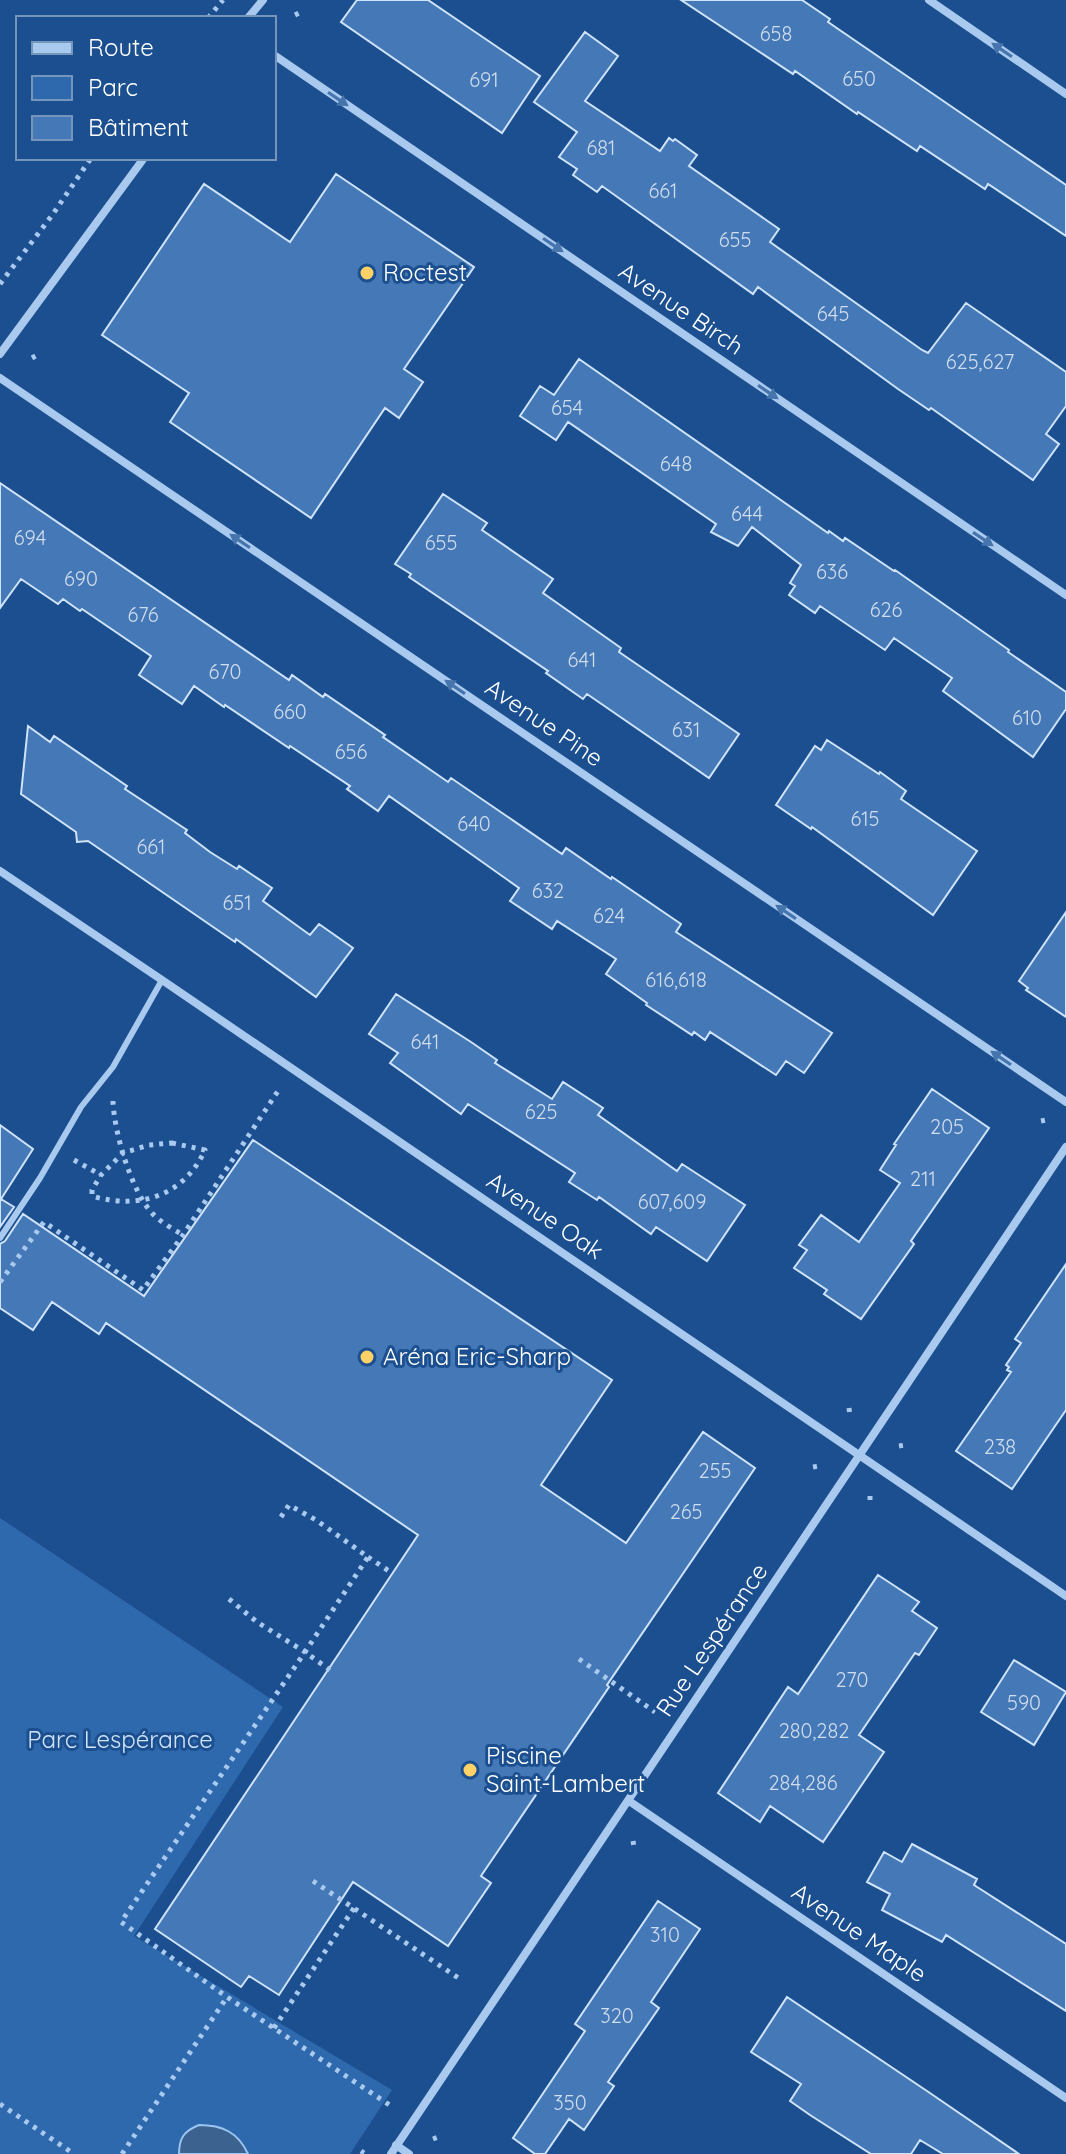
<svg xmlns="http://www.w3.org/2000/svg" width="1066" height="2154" font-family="Quicksand,sans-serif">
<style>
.green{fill:#2e69ad}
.water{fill:#3c6290;stroke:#9cc4f0;stroke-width:2}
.building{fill:#4478b7;stroke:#cfe3fa;stroke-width:2}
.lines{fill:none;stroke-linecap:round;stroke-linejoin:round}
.path{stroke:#a9c9ee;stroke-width:5;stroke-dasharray:4 6;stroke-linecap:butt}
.service{stroke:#a9c9ee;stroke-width:6}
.minor{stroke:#a9c9ee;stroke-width:8}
.oneway{fill:#4674ac}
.poi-dot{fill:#ffd166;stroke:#1b4f8f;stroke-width:3}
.labels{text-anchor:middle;stroke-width:6;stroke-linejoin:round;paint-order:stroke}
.number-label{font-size:20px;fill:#d0dded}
.poi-label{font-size:24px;fill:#fff;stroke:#1b4f8f;text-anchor:start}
.street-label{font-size:24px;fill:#fff;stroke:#1b4f8f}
.park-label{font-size:24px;fill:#cfe3fa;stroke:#1b4f8f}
</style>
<rect width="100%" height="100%" fill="#1b4f8f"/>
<path class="green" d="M0,1518L283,1707L134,1936L392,2090L350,2154H0Z"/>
<path class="water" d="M199,2125C222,2125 238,2132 248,2154H179C179,2138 184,2131 199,2125Z"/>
<path class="building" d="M357,0H428L540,76L502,133L341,22Z
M681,0H802L830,19L828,22L1066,185V236L988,184L985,189L920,146L917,151L858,112L857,114L795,71L793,74Z
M585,32L618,56L585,101L660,151L669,138L673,141L675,139L697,155L689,166L779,229L770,242L922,350L928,353L966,303L1066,372V406L1046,434L1059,444L1033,480L931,408L929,410L898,389L758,287L753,294L602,186L597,192L573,175L577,169L559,157L577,132L534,102Z
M336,174L474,267L404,369L423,382L399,418L385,408L311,518L170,422L189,393L102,335L204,184L290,242Z
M579,359L828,533L829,531L843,541L845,538L894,571L895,570L1009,650L1008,652L1066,692V709L1033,757L943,691L952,678L894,638L885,650L820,606L815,613L789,595L795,586L790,583L801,565L752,527L738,546L711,532L716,524L568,422L556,440L520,416L540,386L554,395Z
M0,483L289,680L292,675L323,697L325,694L385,735L383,737L448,782L451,778L562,854L566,848L611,879L612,877L681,924L676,932L832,1033L804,1073L786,1061L776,1075L710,1032L705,1040L694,1032L692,1035L646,1005L647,1003L606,974L616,959L557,921L552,929L510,901L519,888L389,796L378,811L347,789L350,786L290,746L289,748L225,705L224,707L194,686L182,704L139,675L151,656L82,609L80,611L63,599L58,604L21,579L0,608Z
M443,494L487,523L482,530L553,579L543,593L621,648L619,652L739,734L709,778L587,694L583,699L546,673L548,671L409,577L411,574L395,564Z
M28,726L50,742L54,736L127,786L125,789L187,830L185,833L210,852L237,869L239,866L272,888L263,901L310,935L319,924L353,948L316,997L236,939L235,942L88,841L77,842L76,832L21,794Z
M827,740L879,774L880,772L906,791L901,799L977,851L933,915L812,827L811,829L776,805L815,746L821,750Z
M1066,912V1017L1026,990L1028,988L1019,981Z
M396,994L471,1042L497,1060L495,1063L552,1099L563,1082L603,1108L598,1115L677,1171L682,1164L745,1205L707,1261L656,1227L651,1234L599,1197L597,1200L569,1182L575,1173L468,1104L461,1114L390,1063L398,1053L369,1034Z
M932,1089L989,1128L911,1241L914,1244L861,1319L824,1294L827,1290L794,1268L807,1250L799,1245L821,1215L859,1242L900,1183L880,1170L896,1145L894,1144Z
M0,1125L33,1149L1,1199L14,1207L0,1227Z
M253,1140L612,1380L541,1485L626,1543L703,1432L755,1468L607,1685L609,1687L481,1876L491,1883L448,1946L353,1882L279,1995L249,1976L241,1987L155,1929L418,1535L106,1323L99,1334L52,1302L33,1330L0,1308V1244L5,1241L23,1214L144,1296Z
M1066,1264V1410L1012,1489L956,1451L1011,1372L1007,1370L1009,1367L1006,1365L1021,1343L1015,1339Z
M878,1575L919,1602L912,1611L937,1628L919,1655L915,1653L859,1735L884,1752L823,1842L770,1806L760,1822L718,1793L788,1687L798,1694Z
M1014,1660L1066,1692L1034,1745L981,1712Z
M912,1844L977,1879L974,1885L1066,1944V2011L946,1935L942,1942L882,1910L890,1894L867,1882L884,1852L902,1862Z
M658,1901L700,1929L651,2002L659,2008L608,2082L614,2086L584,2130L569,2119L545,2154H535L513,2138L585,2031L575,2024Z
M787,1997L927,2091L1019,2154H943L920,2140L911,2154H871L810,2115L790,2101L801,2084L751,2052Z"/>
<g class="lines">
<path class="path" d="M295,15L299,13
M208,18L223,0
M0,284L53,214L91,158
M32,358L39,354
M113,1101C114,1132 131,1190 152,1213C160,1222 173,1229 183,1235
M1041,1121L1046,1120
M172,1143L205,1150C184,1196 139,1210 92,1196V1190L101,1175L123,1153L149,1145Z
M74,1160L101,1175
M0,1282L44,1222L143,1290L183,1235L278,1091
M849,1408L850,1416
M899,1446L905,1445
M813,1467L819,1466
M870,1496V1502
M281,1517L289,1505L316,1520L368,1557L305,1652L330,1670
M368,1557L392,1573
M229,1599L257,1622L305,1652L121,1922L227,1997L391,2106
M579,1659L655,1712
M633,1841L634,1847
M313,1881L460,1979
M274,2028L354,1908
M0,2104L74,2154
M433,2139L438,2137
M361,2151L364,2153
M122,2154L227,1997"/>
<path class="service" d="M0,1238L40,1178L81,1107L113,1067L162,980"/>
<path class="minor" d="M929,0L1066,94
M248,18L263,0
M274,55L1066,595
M0,354L144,158
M0,378L1066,1102
M0,871L162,980L1066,1596
M629,1801L1066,2098
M396,2145L409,2154
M391,2154L1066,1147"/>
</g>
<defs><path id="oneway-solid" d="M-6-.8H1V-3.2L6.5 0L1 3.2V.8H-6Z" transform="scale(2)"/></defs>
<g class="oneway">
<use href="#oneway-solid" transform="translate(1002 50) rotate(-146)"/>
<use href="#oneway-solid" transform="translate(338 99) rotate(34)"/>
<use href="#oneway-solid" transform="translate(553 245) rotate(34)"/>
<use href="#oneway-solid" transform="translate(768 392) rotate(34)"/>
<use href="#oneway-solid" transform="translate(983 539) rotate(34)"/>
<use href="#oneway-solid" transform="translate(240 541) rotate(-146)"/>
<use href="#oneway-solid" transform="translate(455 687) rotate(-146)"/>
<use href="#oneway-solid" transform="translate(786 912) rotate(-146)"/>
<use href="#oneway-solid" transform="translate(1001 1058) rotate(-146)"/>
</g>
<g class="poi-dot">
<circle cx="367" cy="273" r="8"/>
<circle cx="367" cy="1357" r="8"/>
<circle cx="470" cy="1770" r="8"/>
</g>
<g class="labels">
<g class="number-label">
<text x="776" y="41">658</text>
<text x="859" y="86">650</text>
<text x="484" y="87">691</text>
<text x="601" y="155">681</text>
<text x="663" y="198">661</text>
<text x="735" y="247">655</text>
<text x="833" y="321">645</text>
<text x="980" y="369">625,627</text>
<text x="567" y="415">654</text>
<text x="676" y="471">648</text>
<text x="747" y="521">644</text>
<text x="30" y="545">694</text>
<text x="441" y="550">655</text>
<text x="832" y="579">636</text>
<text x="81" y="586">690</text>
<text x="886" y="617">626</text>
<text x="143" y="622">676</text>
<text x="582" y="667">641</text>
<text x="225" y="679">670</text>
<text x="290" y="719">660</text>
<text x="1027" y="725">610</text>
<text x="686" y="737">631</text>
<text x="351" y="759">656</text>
<text x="865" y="826">615</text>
<text x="474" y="831">640</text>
<text x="151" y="854">661</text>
<text x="548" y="898">632</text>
<text x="237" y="910">651</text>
<text x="609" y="923">624</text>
<text x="676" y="987">616,618</text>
<text x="425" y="1049">641</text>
<text x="541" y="1119">625</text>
<text x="947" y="1134">205</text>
<text x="923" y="1186">211</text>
<text x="672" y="1209">607,609</text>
<text x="1000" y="1454">238</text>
<text x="715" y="1478">255</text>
<text x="686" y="1519">265</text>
<text x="852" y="1687">270</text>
<text x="1024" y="1710">590</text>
<text x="814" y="1738">280,282</text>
<text x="803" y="1790">284,286</text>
<text x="665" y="1942">310</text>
<text x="617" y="2023">320</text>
<text x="570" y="2110">350</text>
</g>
<g class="poi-label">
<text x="383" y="281">Roctest</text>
<text x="383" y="1365">Aréna Eric-Sharp</text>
<text x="486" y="1764">Piscine<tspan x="486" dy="28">Saint-Lambert</tspan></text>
</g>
<g class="street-label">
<text transform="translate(681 309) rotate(34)" y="8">Avenue Birch</text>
<text transform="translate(544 723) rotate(34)" y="8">Avenue Pine</text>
<text transform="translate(545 1216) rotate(34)" y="8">Avenue Oak</text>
<text transform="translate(712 1640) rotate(-56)" y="8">Rue Lespérance</text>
<text transform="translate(859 1933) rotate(34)" y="8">Avenue Maple</text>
</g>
<g class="park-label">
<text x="120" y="1748">Parc Lespérance</text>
</g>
</g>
<rect x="16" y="16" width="260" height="144" fill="#1b4f8f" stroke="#7695bc" stroke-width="2"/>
<rect x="32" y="42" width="40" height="12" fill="#a9c9ee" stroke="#7695bc" stroke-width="2"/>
<text x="88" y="56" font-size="24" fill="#ffffff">Route</text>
<rect x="32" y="76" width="40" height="24" fill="#2e69ad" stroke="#7695bc" stroke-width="2"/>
<text x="88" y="96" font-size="24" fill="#ffffff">Parc</text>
<rect x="32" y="116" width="40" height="24" fill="#4478b7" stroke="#7695bc" stroke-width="2"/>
<text x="88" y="136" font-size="24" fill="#ffffff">Bâtiment</text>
</svg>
